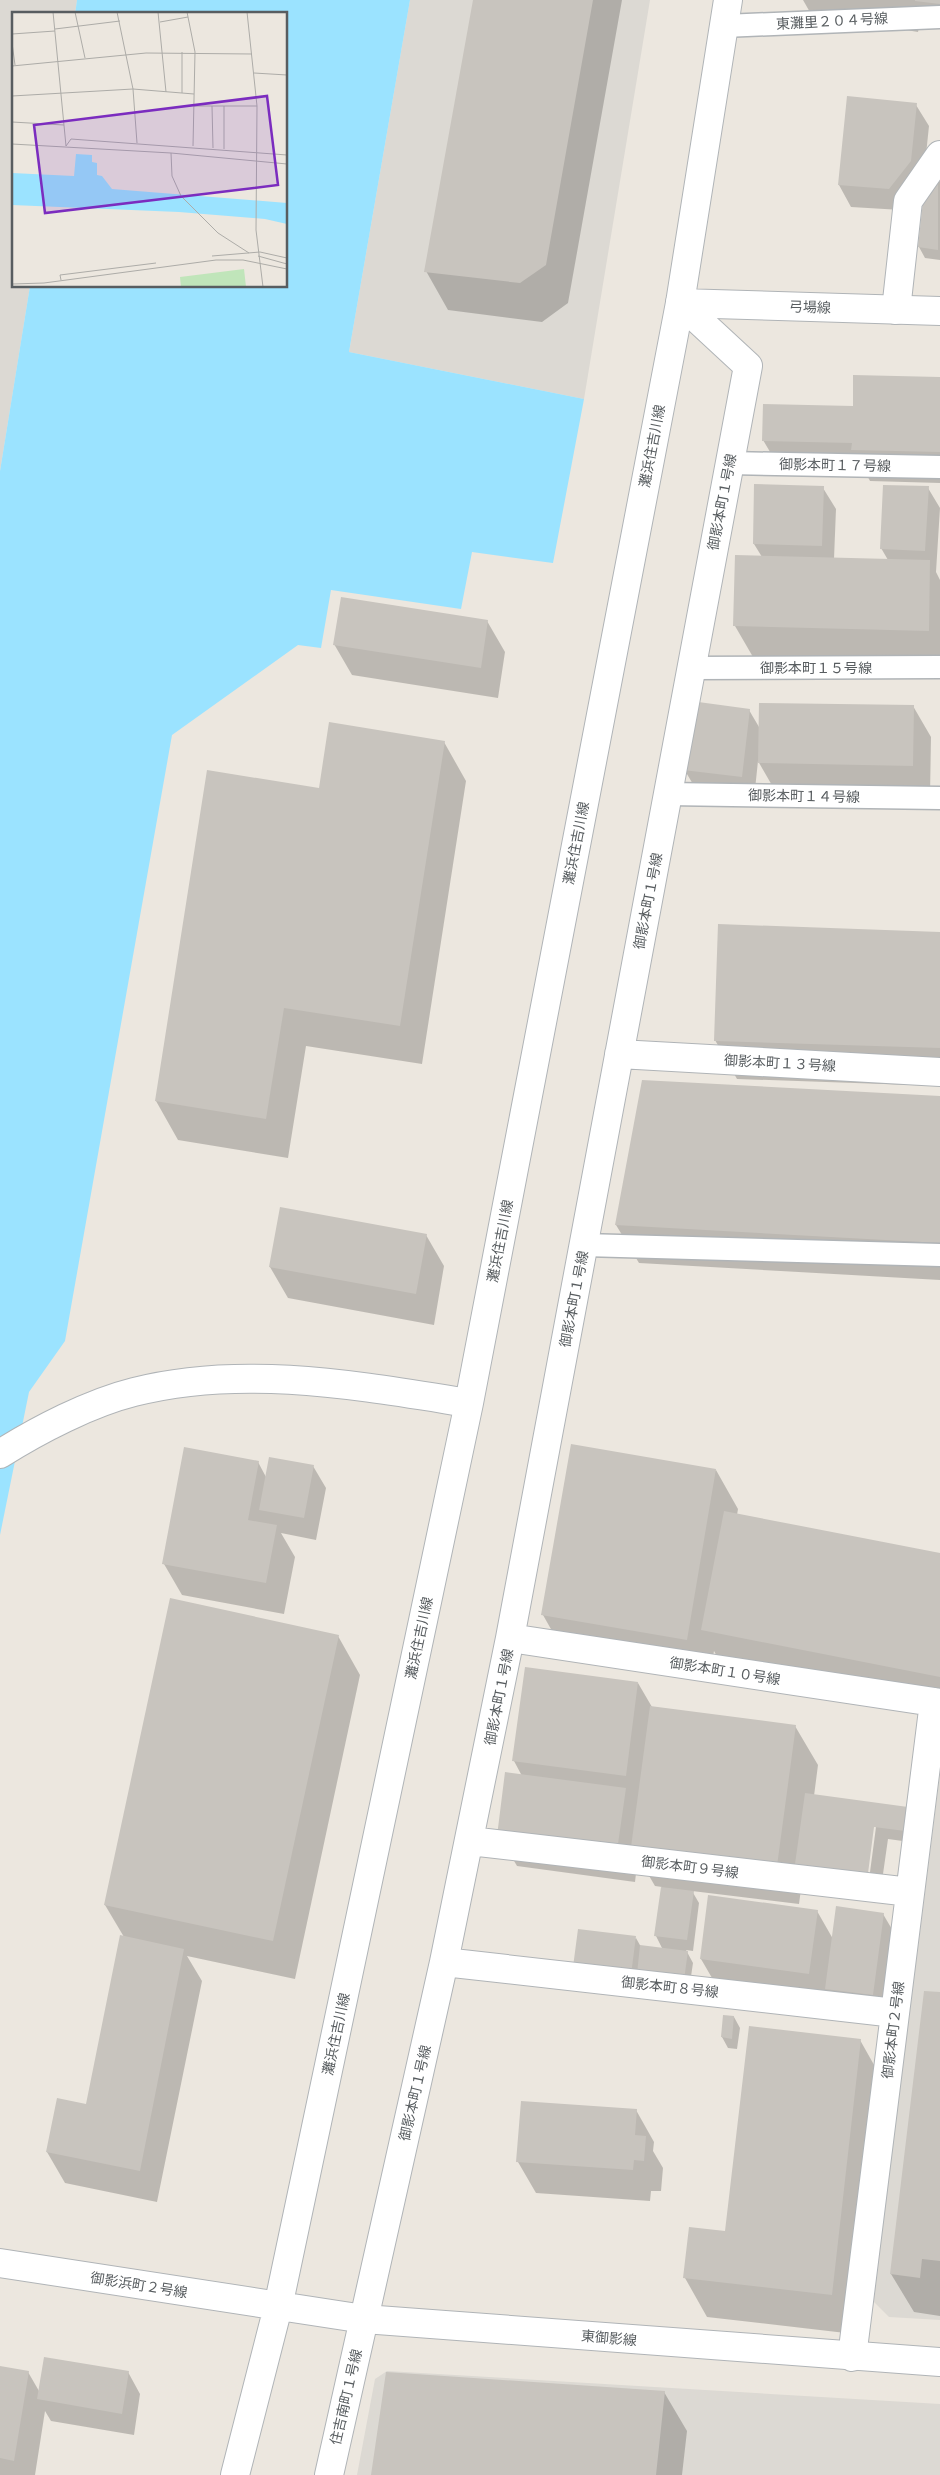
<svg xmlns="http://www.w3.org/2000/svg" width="940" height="2475" font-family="'Fira Sans Condensed','Noto Sans JP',sans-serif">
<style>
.industrial{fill:#dcd9d3}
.water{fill:#9be3ff}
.shadow{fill:#0003;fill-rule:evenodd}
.building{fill:#c8c4be}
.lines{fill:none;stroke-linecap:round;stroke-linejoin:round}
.service-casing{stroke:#b0b4b7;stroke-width:25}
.minor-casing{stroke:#b0b4b7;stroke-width:30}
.tertiary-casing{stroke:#b0b4b7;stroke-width:30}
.service{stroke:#fff;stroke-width:22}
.minor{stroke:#fff;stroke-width:28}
.tertiary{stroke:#fff;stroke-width:28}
.labels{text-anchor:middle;stroke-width:4.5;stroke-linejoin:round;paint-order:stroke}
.street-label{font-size:14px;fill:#585d60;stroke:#fff}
.inset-road{fill:none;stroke:#adaca8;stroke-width:1}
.view{fill:#7b2cbf;fill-opacity:0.15;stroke:#7b2cbf;stroke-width:2.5}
.inset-edge{fill:none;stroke:#585d60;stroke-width:2.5}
</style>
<rect width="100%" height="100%" fill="#ece7df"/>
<path class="industrial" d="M0,0H77L75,14H14V286H30L0,471Z
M410,0H650L584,399L349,352Z
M940,1774V2320L889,2317L873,2301Z
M387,2371L940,2404V2475H357L375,2379Z"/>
<path class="water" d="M77,0H410L349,352L584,399L553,563L472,552L461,609L331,590L321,648L298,645L172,735L65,1341L29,1392L0,1535V471L30,286H286V14H75Z"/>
<path class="shadow" d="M474,0H622L568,303L542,322L448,310L426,271Z
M803,0H940V14L922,12L918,32L811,14Z
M848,97L916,105L929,126L923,183L901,210L851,207L839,185Z
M939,181L940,182V260L925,258L919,247L925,202Z
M940,378V483L870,481L861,464L776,462L763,440Z
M823,488L836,509L834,559L888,560L881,548L928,488L940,508L936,572L940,580V661L753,657L735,626L762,557L754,544Z
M487,621L505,652L498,698L352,675L334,644Z
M913,706L931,737L930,796L777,794L758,761L754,799L697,791L684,769L749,710L759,727Z
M444,742L466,781L422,1064L306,1046L288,1158L178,1140L156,1101L320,789Z
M940,933V1086L737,1079L715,1040Z
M940,1097V1280L639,1263L616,1225Z
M426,1235L444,1266L434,1325L288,1298L270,1267Z
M258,1462L266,1477L313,1466L326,1488L316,1540L281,1533L295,1557L284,1614L182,1595L164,1564Z
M716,1470L738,1509L737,1515L940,1554V1711L724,1669L714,1651L709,1678L565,1654L543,1615Z
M338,1636L360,1675L295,1979L187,1956L202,1981L157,2202L65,2183L47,2152L87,2106L124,1937L105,1905Z
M638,1683L652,1707L795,1726L818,1765L814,1796L907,1808L910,1842L888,1839L879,1902L802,1882L799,1904L692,1891L699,1903L693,1951L686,1950L693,1963L689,1990L587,1989L636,1938L641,1947L663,1950L656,1936L662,1887L655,1886L638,1857L635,1882L517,1866L499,1835L522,1776L514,1761ZM873,1825L876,1827L868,1887H865Z
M817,1911L833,1939L883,1914L896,1936L885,2016L839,2010L828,1991L827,2004L719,1990L701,1959Z
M940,1994V2316L914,2312L891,2274Z
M725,2016L734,2017L740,2028L737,2049L728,2048L722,2037Z
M860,2040L882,2079L854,2334L707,2317L685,2278L726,2233Z
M636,2110L654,2142L653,2151L663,2168L661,2191H651L650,2201L536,2193L518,2162Z
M0,2367L28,2372L39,2391L128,2372L140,2394L134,2435L51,2421L45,2411L35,2475H0Z
M664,2392L687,2431L682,2475H372Z"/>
<path class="building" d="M473,0H593L546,265L520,283L424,272Z
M915,0H940V4L915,1Z
M847,96L917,103L911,161L889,189L838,185Z
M938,180V250L918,247L923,201Z
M853,375L940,377V452L851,450L852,443L762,441L763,404L853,406Z
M754,484L824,486L822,546L753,544Z
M883,485L929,486L925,551L880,549Z
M735,555L930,560L929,631L733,626Z
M341,597L488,620L481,668L333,645Z
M691,701L750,709L742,777L683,770Z
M759,703L914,705L913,766L758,763Z
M329,722L445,741L400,1026L284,1008L266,1119L155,1101L207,770L319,788Z
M718,924L940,932V1048L714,1041Z
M642,1080L940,1096V1243L615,1225Z
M280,1207L427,1234L416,1294L269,1267Z
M571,1444L716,1469L687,1640L541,1615Z
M184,1447L259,1461L248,1520L277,1525L266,1583L162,1564Z
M269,1457L314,1465L304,1518L259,1510Z
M724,1511L940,1553V1677L701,1630Z
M170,1598L339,1635L273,1941L104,1905Z
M525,1667L638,1682L626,1776L512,1761Z
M650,1706L796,1725L777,1866L631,1847Z
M505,1772L626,1788L617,1851L497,1836Z
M805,1793L908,1807L905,1831L874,1827L867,1881L794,1871Z
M661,1887L694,1891L687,1940L654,1936Z
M708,1895L818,1910L809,1974L700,1959Z
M836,1906L884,1913L873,1995L825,1989Z
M578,1929L636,1936L631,1975L573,1967Z
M120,1935L184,1949L140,2171L46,2152L57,2098L86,2104Z
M640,1945L688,1951L684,1980L637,1974Z
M924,1991L940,1992V2261L922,2259L920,2278L890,2274Z
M723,2015L734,2016L732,2039L721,2037Z
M749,2026L861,2039L832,2295L683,2278L689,2227L725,2231Z
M521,2101L637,2109L635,2135L646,2136L644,2161L634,2160L633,2170L516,2162Z
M44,2357L129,2371L122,2414L37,2399Z
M0,2366L29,2371L14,2461L0,2458Z
M386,2372L665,2391L656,2475H371Z"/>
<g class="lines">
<defs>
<path id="service" d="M724,26L940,17
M729,463L940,467
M691,668L940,667
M668,794L940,798
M584,1245L940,1255"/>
<path id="minor" d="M896,310L908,201L940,155
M619,1054L940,1072
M510,1638L940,1703
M470,1841L910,1892
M444,1962L895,2013
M852,2357L934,1702
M329,2475L444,1962L510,1638L748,366L680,303"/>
<path id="tertiary" d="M680,303L940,311
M0,1454C38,1430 90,1403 134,1392C243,1364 360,1386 469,1403
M0,2263L364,2319L940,2362
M235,2475L278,2307L469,1403L680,303L728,0"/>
</defs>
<use href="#service" class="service-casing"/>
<use href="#minor" class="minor-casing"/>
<use href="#tertiary" class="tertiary-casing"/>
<use href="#service" class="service"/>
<use href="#minor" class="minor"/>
<use href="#tertiary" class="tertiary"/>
</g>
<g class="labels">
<g class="street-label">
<text transform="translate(832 21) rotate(-3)" y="5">東灘里２０４号線</text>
<text transform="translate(810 307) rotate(2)" y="5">弓場線</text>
<text transform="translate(652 446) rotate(-79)" y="5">灘浜住吉川線</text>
<text transform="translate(835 465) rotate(1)" y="5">御影本町１７号線</text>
<text transform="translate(722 502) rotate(-79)" y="5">御影本町１号線</text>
<text x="816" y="673">御影本町１５号線</text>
<text transform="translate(804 796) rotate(1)" y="5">御影本町１４号線</text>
<text transform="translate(576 843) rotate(-79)" y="5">灘浜住吉川線</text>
<text transform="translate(648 901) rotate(-79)" y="5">御影本町１号線</text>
<text transform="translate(780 1063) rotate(3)" y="5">御影本町１３号線</text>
<text transform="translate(500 1241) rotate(-79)" y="5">灘浜住吉川線</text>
<text transform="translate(574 1299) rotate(-79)" y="5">御影本町１号線</text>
<text transform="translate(419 1638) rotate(-78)" y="5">灘浜住吉川線</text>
<text transform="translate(725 1671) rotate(9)" y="5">御影本町１０号線</text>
<text transform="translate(499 1697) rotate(-79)" y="5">御影本町１号線</text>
<text transform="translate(690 1867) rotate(7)" y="5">御影本町９号線</text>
<text transform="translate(670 1987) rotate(6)" y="5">御影本町８号線</text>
<text transform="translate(893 2030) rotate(-83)" y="5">御影本町２号線</text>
<text transform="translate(336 2034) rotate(-78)" y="5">灘浜住吉川線</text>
<text transform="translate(415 2093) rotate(-77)" y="5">御影本町１号線</text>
<text transform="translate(139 2285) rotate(9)" y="5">御影浜町２号線</text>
<text transform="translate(609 2338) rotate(5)" y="5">東御影線</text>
<text transform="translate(346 2397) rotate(-77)" y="5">住吉南町１号線</text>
</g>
</g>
<g transform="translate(12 12)">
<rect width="275" height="275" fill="#ece7df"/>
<path d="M232,257L234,275H169L168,265Z" fill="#c0e5ba"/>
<path d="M64,142L80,143V150L85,151V163L90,164L100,177L275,191V212L253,207L167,200L0,193V161L62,164Z" fill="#9be3ff"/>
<path class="inset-road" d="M41,0L54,134M63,0L73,46M105,0L121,77L125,131M146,0L154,80M175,0L183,40L181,134M235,0L245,94L244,218L251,275M148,10L176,5M43,17L108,9M0,22L43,19M0,31L3,53M170,40V81M0,54L134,41L240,42M242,61L275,63M0,84L121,77L182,82M182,94H245M200,94L201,136M212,94V137M0,110L52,113M0,132L159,141L275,152M54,134L59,127L275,143M159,141L160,164L169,184L206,221L237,241M200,244L248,240L275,246M246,244L275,252M49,268L48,263L144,251M0,272L32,271L204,248H231L275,257"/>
<path class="view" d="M255,84L266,173L33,201L22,113Z"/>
<rect width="275" height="275" class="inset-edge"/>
</g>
</svg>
